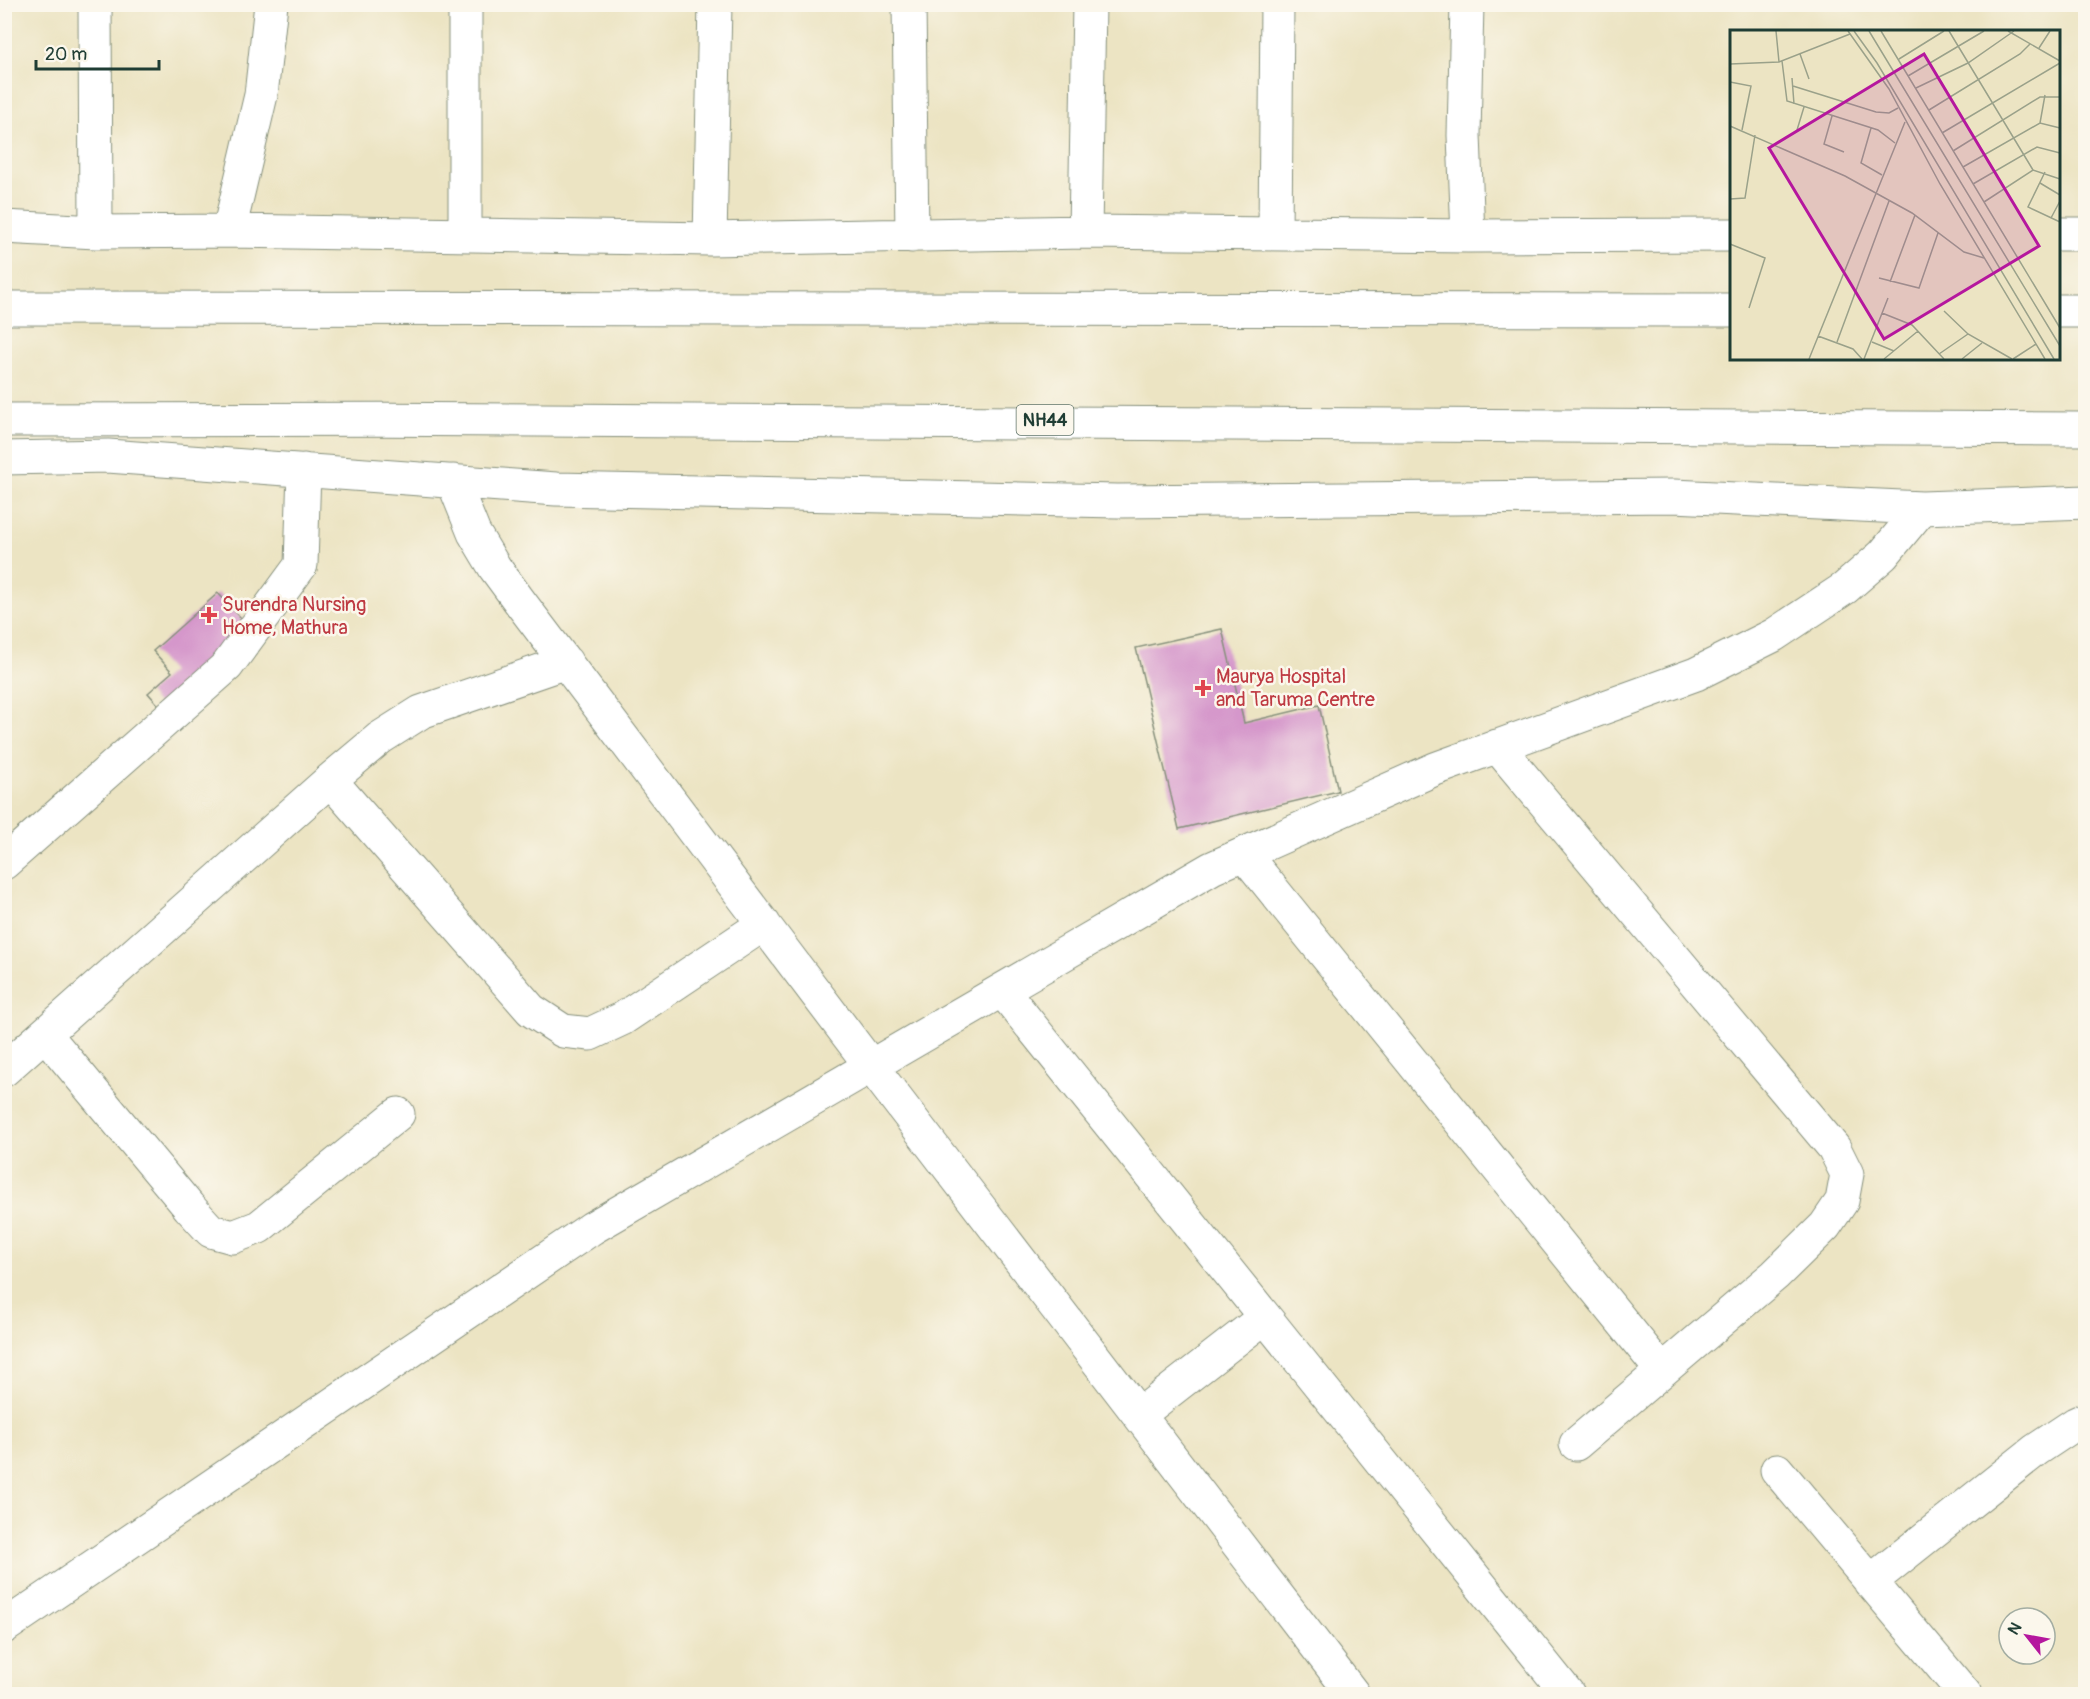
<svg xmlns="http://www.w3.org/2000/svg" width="2090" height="1699" font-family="Pangolin,sans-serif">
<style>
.building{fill:#d597cb}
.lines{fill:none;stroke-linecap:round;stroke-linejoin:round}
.minor-casing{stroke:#86907c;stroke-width:35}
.highway-casing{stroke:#86907c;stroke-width:35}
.minor{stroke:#fff;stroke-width:33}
.highway{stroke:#fff;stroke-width:33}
.health-dot{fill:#e0444e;stroke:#fbf7ec;stroke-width:2}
.labels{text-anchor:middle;stroke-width:5;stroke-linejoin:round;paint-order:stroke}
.shield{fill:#fbf7ec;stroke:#61756b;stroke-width:1.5}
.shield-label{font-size:18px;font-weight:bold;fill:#1f3d34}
.health-label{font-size:20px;fill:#be3a42;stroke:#fbf7ec;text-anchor:start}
.inset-road{fill:none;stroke:#9aa18a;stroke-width:1.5}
.view{fill:#b5179e;fill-opacity:0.15;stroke:#b5179e;stroke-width:3}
.inset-edge{fill:none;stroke:#1f3d34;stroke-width:3}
</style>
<rect width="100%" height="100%" fill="#fbf7ec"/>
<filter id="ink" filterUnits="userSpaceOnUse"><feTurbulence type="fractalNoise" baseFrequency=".0167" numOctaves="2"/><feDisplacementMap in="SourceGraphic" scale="12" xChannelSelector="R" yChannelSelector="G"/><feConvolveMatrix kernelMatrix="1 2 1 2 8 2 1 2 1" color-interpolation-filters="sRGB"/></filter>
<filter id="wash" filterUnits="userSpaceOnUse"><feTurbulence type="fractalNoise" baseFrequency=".008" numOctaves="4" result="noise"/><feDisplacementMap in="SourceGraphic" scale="24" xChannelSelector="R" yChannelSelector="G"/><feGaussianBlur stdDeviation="1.35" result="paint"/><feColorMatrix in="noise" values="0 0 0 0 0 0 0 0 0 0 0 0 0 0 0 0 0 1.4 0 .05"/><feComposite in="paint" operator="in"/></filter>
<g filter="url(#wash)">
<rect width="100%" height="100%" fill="#ece4c3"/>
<g id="blocks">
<path class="building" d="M218,593L251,629L162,709L148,693L172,672L153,651Z
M1222,629L1244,723L1319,705L1338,791L1179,829L1136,648Z"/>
</g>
</g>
<g filter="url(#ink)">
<use href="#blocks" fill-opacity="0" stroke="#86907c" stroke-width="1.5"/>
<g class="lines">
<defs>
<path id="minor" d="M95,4L96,232
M909,4L912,236
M1467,4L1464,135L1468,236
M4,227L96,232L229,231L710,239L1085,232L1468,236L1732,235
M229,231L261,95L271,4
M1085,232L1089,4
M1275,233L1277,4
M465,234V4
M2058,234H2086
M710,239L715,4
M4,458L108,456L556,489L1118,501L1674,496L1922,508L2086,502
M453,481L474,533L495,568L523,606L871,1066L1353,1694
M1497,746L1834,1148L1847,1174L1842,1201L1825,1226L1775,1275L1576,1444
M330,780L531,1010L563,1031L590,1034L622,1019L764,924
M1244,854L1662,1371
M4,863L227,666L301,565L304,470
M1002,990L1568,1694
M45,1034L189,1207L211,1231L233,1237L259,1227L398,1114
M4,1070L330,780L380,738L421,712L566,662
M1139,1415L1265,1317
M1777,1470L1965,1694
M1870,1582L2036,1450L2075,1424L2086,1419
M4,1627L592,1228L1212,868L1435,769L1696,674L1774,635L1845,588L1883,555L1922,508"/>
<path id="highway" d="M4,308L1732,310
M2058,311H2086
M4,420C698,417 1392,423 2086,429"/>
</defs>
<use href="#minor" class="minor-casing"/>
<use href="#highway" class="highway-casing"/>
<use href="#minor" class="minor"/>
<use href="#highway" class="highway"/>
</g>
</g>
<g class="health-dot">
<path d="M206 606h6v6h6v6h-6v6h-6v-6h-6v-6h6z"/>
<path d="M1200 679h6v6h6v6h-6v6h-6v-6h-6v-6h6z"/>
</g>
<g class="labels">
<rect class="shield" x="1016.5" y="405" width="57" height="30" rx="4.5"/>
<g class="shield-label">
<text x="1045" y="426">NH44</text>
</g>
<g class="health-label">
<text x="222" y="611">Surendra Nursing<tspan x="222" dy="23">Home, Mathura</tspan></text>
<text x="1216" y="683">Maurya Hospital<tspan x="1216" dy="23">and Taruma Centre</tspan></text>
</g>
</g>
<g transform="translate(1730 30)">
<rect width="330" height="330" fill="#ece4c3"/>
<path class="inset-road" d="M46,1L49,32M118,1L159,59L210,154L315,329M124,1L147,33L324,329M139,1L330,316M151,1L330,298M219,1L303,140M278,1L330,31M309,18L320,1M70,24L79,49M169,29L214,1M52,31L57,71L148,100L165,113M0,34L49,32L120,4M178,46L254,1M62,48L64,74M0,52L21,56L12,100M63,56L146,82L159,83L168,78M186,58L238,33L284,1M199,80L290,24L300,14M102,86L94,114L114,122M310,93L315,65M0,96L115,146L182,183L234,222L254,228M141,98L131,133L152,145M67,100L74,77M212,103L330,33M223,121L310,67H330M233,137L310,93L330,98M315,142L298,177L330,192M310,153L330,165M243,154L307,117L330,123M0,169L15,168L25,105M254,172L303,140L330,149M321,188L330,171M0,214L35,228L19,278M149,248L189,258L208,203M160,252L185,185M214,281L238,304L282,329M152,283L182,295L214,329M88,306L123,319L132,329M107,312L159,171M142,312L164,321M209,324L238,304M79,329L175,92M134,329L158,268M154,329L188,301M232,329L252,313M283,329L306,314"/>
<path class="view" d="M194,24L309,216L154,309L39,118Z"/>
<rect width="330" height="330" class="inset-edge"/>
</g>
<rect width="2090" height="1699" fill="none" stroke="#fbf7ec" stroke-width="24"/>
<g transform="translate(2027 1636) rotate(301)"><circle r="28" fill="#fbf7ec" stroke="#a3ada2" stroke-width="1.5"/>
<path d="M0-4.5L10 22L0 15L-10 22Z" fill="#b5179e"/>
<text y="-9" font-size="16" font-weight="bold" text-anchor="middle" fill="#1f3d34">N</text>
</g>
<path d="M36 60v9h123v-9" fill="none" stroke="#1f3d34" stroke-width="3"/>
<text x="45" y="60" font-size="18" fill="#1f3d34" stroke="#fbf7ec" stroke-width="4.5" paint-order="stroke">20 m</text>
</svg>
